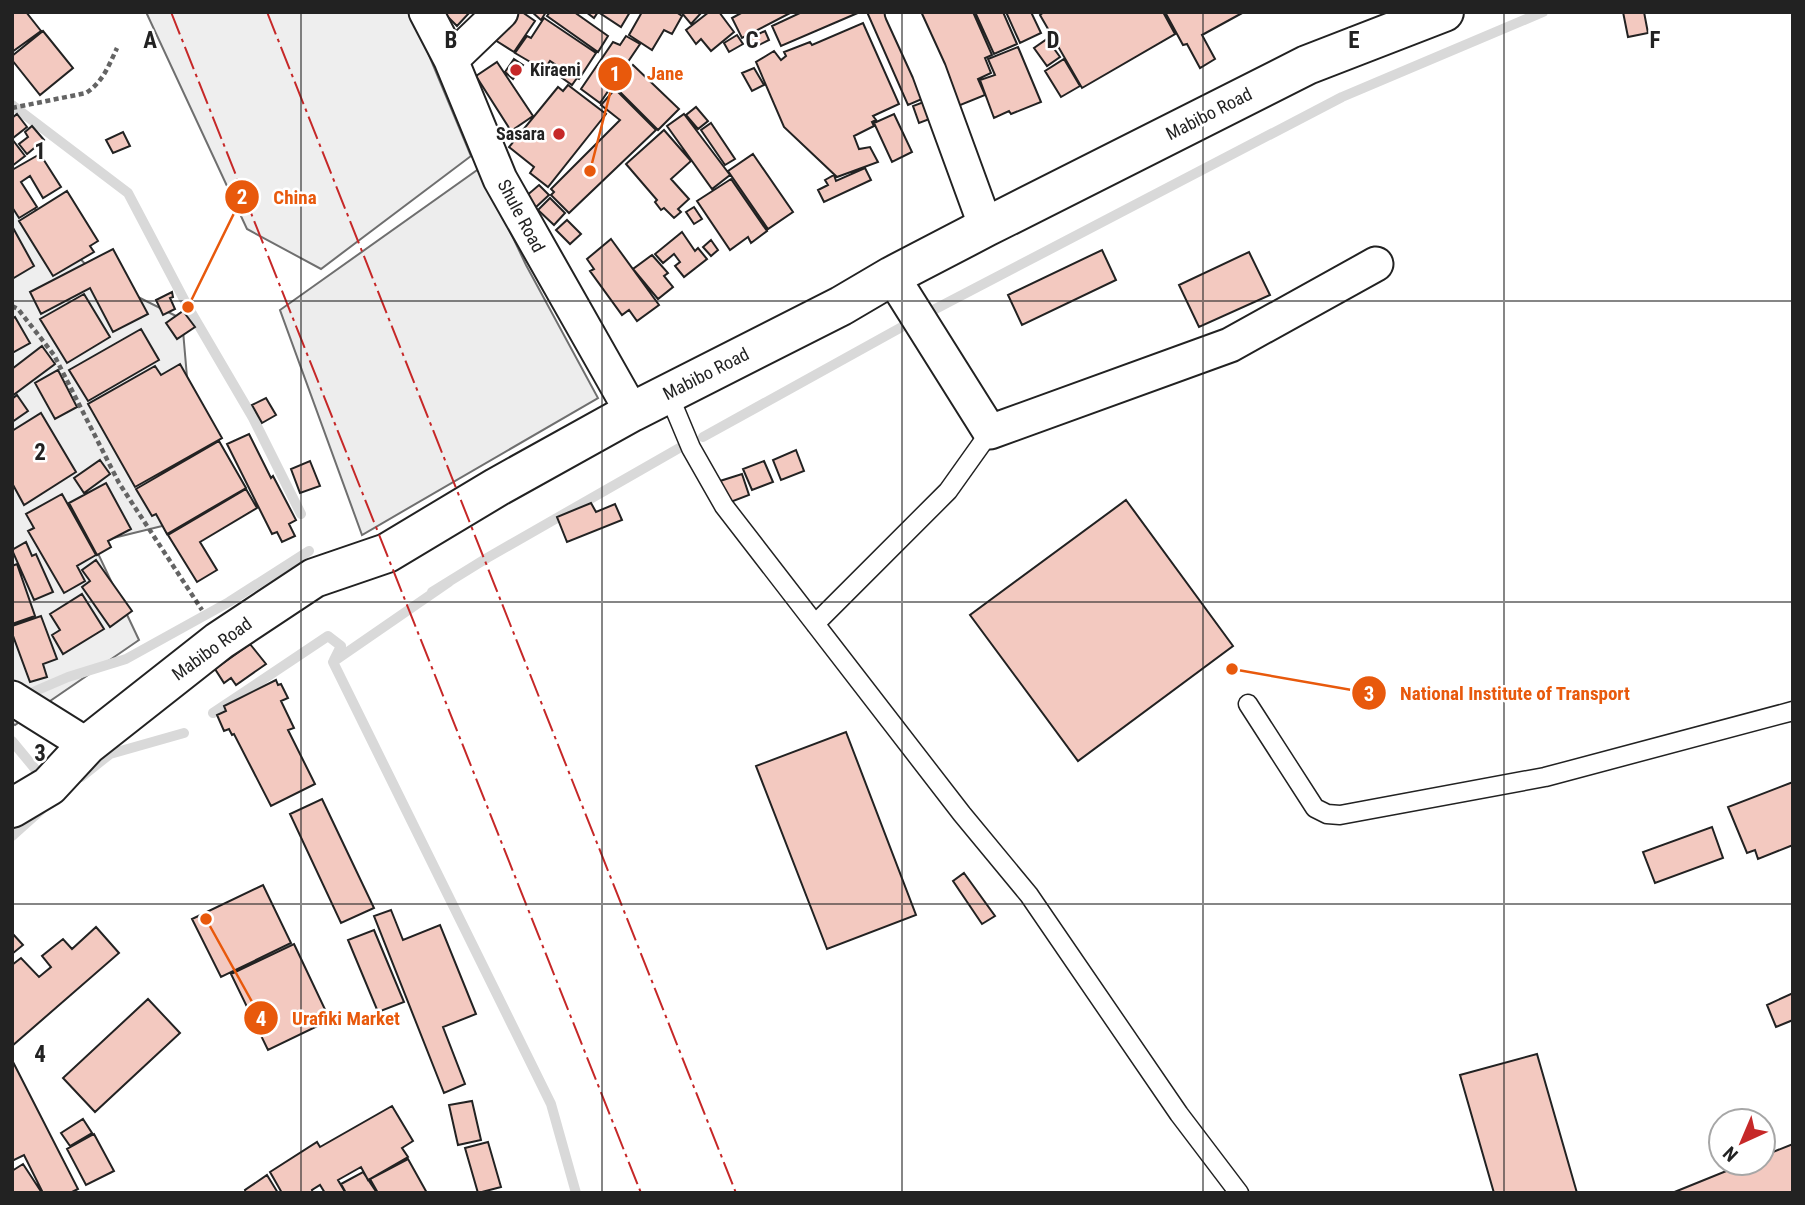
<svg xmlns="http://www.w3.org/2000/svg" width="1805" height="1205" font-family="'Roboto Condensed',sans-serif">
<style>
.green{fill:#eee;stroke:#6f6f6f;stroke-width:2}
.parking{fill:#ededed;stroke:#6f6f6f;stroke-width:2}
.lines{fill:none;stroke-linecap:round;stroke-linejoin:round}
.stream{stroke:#d9d9d9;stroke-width:10}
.building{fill:#f3c9c0;stroke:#222;stroke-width:2}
.lane-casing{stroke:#222;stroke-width:21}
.street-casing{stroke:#222;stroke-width:37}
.secondary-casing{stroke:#222;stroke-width:42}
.path{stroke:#646464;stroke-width:4.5;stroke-dasharray:5 3.5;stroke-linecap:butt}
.lane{stroke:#fff;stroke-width:18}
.street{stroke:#fff;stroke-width:33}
.secondary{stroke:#fff;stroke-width:38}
.power{stroke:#c62828;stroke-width:2;stroke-dasharray:24 5 3.5 5;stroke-linecap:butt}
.grid{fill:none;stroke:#222;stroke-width:2;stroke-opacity:0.55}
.poi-dot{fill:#c62828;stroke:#fff;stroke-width:2.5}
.labels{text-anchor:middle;stroke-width:5;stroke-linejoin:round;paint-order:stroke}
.poi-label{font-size:18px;font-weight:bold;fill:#222;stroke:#fff;text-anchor:start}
.street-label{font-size:18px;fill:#222;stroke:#fff}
.grid-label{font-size:23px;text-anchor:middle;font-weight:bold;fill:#222;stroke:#fff;stroke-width:5;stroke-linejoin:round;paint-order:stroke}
.leader{fill:none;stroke:#e8590c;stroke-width:2.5}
.callout-dot{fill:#e8590c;stroke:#fff;stroke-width:2.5}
.mark-label{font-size:21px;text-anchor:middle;font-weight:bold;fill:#fff}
.callout-label{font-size:19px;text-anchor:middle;font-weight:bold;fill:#e8590c;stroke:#fff;stroke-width:5;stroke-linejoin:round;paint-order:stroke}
</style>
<rect width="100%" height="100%" fill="#fff"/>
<path class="green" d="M146,12H411L471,156L321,269L247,229Z
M12,173L34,208L96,276L182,319L199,517L93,543L139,640L15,725L12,723Z"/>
<path class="parking" d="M480,168L526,265L598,398L362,535L280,310Z"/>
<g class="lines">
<path class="stream" d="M12,105L128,193L188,307L253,418L301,514
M703,437L918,318L1342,97L1543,12
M333,662L551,1104L576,1193
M333,662L449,582L432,592L487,558L681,447
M33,692L68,677L126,659L229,602L309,551
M213,713L328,636L341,646L334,660
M12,741L46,782
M81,777L110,754L184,733
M12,836L41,810"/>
</g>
<path class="building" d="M12,12H26L41,31L12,52Z
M443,12H470L457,26Z
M513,12H522L535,21L514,52L495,40Z
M532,12H546L541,20Z
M550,12H574L608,36L598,52L547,16Z
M586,12H630L621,27L598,12L594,18Z
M642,12H676L682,16L672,34L664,30L652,50L629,35Z
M681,12H702L691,24Z
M709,12H719L734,32L711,51L701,39L696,44L686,30Z
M743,12H792L742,38L732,18Z
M802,12H860L781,46L772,26Z
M867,12H892L929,96L908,105Z
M915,12H973L992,55L985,58L991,73L978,79L985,95L953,108Z
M975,12H1003L1017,44L994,54Z
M1006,12H1031L1041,33L1020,43Z
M1044,12H1163L1175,34L1082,88L1040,15Z
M1165,12H1244L1202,35L1215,59L1200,68L1187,44L1183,45Z
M1623,12H1644L1648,33L1628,37Z
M544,18L596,53L579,79L577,78L572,85L558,75L562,69L550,61L544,70L515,53L527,36L531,38Z
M863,23L899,104L873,116L876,120L872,122L874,126L854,136L859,149L870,147L878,162L837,177L784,127L756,62L774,51L781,60L786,56L784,52L810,42L812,45Z
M43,31L73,68L40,95L12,60V56Z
M765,31L769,40L753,48L748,39Z
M737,35L743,44L729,52L724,43Z
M626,36L640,44L600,103L581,89L613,42L620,45Z
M1047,39L1060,57L1047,66L1034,48Z
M1018,47L1041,102L1011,114L1009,111L994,118L980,80L995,75L988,59Z
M514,59L523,65L513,79L505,72Z
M1064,59L1080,86L1061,97L1045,71Z
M497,62L533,116L511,131L476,76Z
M633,65L679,109L658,130L615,87Z
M754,68L764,85L752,91L742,73Z
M568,85L606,114L548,187L530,173L534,167L509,147L558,87L563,91Z
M615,89L656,130L569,213L551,195L554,192L551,189L620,120L601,105Z
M929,100L935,117L919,123L913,106Z
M696,107L708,121L698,129L686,115Z
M17,114L27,127L13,138L12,118Z
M684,114L730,175L712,189L667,126Z
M894,114L912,152L892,162L874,123Z
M711,123L735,159L725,165L701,130Z
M32,126L44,140L27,154L19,144L28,137L25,132Z
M664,130L691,161L671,179L689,199L678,209L681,212L674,218L664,208L661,210L655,202L657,200L626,164Z
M123,132L130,146L113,153L106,140Z
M12,139L25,156L12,166Z
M40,154L61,187L43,198L30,176L21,182L37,207L19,218L12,207V170Z
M753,154L793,212L768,229L728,171Z
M865,168L871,180L824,202L818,190L828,185L825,180L834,175L836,181Z
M731,179L767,231L751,243L748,237L730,250L697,201Z
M539,185L549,195L535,208L525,197Z
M67,191L98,241L90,246L94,252L53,276L19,221Z
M550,198L565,213L554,225L538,210Z
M694,207L702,219L694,224L686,212Z
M567,220L581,234L570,244L556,230Z
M12,226L34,266L12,279Z
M682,232L695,251L698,248L707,259L684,277L675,266L680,262L674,254L663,263L655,254Z
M611,239L659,305L637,321L629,310L622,315L590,271L594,269L587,259Z
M711,240L718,250L711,256L703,247Z
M113,249L148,314L113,332L90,288L41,314L30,292Z
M1102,250L1116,280L1022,325L1008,295Z
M1249,252L1270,295L1199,327L1179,285Z
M652,255L668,273L664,276L673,287L658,299L633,269Z
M172,292L173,297L170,298L175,309L163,315L156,300Z
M84,294L110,337L67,363L40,319Z
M183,311L195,327L177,339L166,323Z
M15,317L30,343L12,353V319Z
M141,329L159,360L88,401L69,370Z
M42,346L55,364L12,396V369Z
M180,364L222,438L135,487L88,404L155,366L161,375Z
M58,370L77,407L55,419L35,383Z
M17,395L28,411L12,422V399Z
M266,398L276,415L262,423L252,405Z
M41,413L76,472L24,505L12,483V431Z
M249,434L271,478L273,476L296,520L289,524L295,536L282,542L277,532L272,534L227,444Z
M219,441L246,488L167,534L156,514L152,516L136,489Z
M796,450L804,471L781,480L773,460Z
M100,460L110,474L84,493L74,478Z
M310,461L320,486L300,493L291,469Z
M764,461L773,482L752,490L743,469Z
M742,474L749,495L728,503L720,481Z
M106,483L131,529L108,541L111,547L97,555L69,503Z
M246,489L257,508L200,542L217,570L197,582L168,535Z
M62,494L96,555L77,566L85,581L64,593L28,531L34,528L26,514Z
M1126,500L1233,646L1078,761L970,615Z
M591,503L596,512L615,504L622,520L567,542L557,517Z
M26,542L32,556L36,554L53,592L34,600L12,550Z
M96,560L132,611L110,627L82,587L90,581L82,570Z
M17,564L35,616L12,624V566Z
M82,594L104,629L63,654L52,635L60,630L50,614Z
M41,616L57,659L43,664L47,677L30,682L12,633V626Z
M250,644L266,664L236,685L231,678L224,683L215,669Z
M276,680L278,685L281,684L288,698L281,701L294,728L288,730L315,784L271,806L234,734L232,735L229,729L224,731L217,715L226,711L224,706Z
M846,732L916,915L827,949L756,766Z
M1793,782V845L1758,859L1755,850L1747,853L1728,807Z
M322,799L374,908L341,923L290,814Z
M1712,827L1723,858L1655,883L1643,852Z
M964,873L995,916L982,924L953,881Z
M263,885L291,943L221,977L192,919Z
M391,910L403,940L440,925L476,1014L443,1027L465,1084L444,1093L374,916Z
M96,927L119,953L12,1046V965L21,958L39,977L51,967L42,956L63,939L72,949Z
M374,930L404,1002L378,1012L348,940Z
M12,933L23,945L12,954Z
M294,944L330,1020L268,1050L231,974Z
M1793,993V1020L1776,1027L1767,1005Z
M148,999L180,1033L95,1112L63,1078Z
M1537,1054L1577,1193H1494L1460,1075Z
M12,1060L78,1189L70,1193H43L24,1155L12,1161Z
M472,1101L481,1140L458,1145L449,1105Z
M392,1106L413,1141L402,1148L408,1157L368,1180L361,1167L338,1180L345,1192L343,1193H325L320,1185L312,1190L313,1193H282L270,1172L317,1142L320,1147Z
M83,1119L92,1133L70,1146L61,1133Z
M94,1134L114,1171L86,1185L67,1149Z
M488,1142L501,1187L478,1193L465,1148Z
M1793,1144V1193H1672L1746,1163H1763V1156Z
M408,1159L427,1193H378L370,1179Z
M23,1164L42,1193H12V1171Z
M363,1172L377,1193H346L341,1184Z
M267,1175L278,1193H246L245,1190Z"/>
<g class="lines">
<defs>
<path id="lane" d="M668,393L691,448L724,506L962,814L1029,895L1179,1114L1239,1193
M815,624L948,491L990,432
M1248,704L1315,808L1327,814L1340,815L1545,777L1793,711"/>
<path id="street" d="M426,12L451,60L500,179L632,412
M902,12L929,71L986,227
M451,60L501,12
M892,276L990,432L1230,345L1376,264
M12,698L87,745"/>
<path id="secondary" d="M12,808L49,786L87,745L219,641L314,578L387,553L497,487L632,412L841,306L892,276L986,227L1307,65L1444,12"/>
</defs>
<use href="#lane" class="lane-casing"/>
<use href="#street" class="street-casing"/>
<use href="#secondary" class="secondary-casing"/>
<path class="path" d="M12,108L86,93C103,82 109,65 117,48
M12,306L18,309L54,355L119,483L202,610"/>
<use href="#lane" class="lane"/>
<use href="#street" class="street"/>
<use href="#secondary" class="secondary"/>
<path class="power" d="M171,12L641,1193
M267,12L736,1193"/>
</g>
<path class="grid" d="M301,12V1193M602,12V1193M902,12V1193M1203,12V1193M1504,12V1193M12,301H1793M12,602H1793M12,904H1793"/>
<g class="poi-dot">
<circle cx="516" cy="70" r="7"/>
<circle cx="559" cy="134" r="7"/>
</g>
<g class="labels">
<g class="poi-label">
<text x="530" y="76">Kiraeni</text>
<text x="545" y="140" text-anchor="end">Sasara</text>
</g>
<g class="street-label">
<text transform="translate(1209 114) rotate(-27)" y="6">Mabibo Road</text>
<text transform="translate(521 216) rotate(62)" y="6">Shule Road</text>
<text transform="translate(706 374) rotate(-27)" y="6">Mabibo Road</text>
<text transform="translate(212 649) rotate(-36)" y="6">Mabibo Road</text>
</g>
</g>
<g class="grid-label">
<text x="150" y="48">A</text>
<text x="451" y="48">B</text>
<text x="752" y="48">C</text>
<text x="1053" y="48">D</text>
<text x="1354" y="48">E</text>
<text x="1655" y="48">F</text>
<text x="40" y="159">1</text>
<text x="40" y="460">2</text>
<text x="40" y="761">3</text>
<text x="40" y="1062">4</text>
</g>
<path class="leader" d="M590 171L615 74M188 307L242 197M1232 669L1369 693M206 919L261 1018"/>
<g class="callout-dot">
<circle cx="590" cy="171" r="7"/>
<circle cx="188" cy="307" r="7"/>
<circle cx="1232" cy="669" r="7"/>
<circle cx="206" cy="919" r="7"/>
<circle cx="615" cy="74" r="18"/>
<circle cx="242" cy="197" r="18"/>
<circle cx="1369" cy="693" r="18"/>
<circle cx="261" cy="1018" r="18"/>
</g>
<g class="mark-label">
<text x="615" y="81">1</text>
<text x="242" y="204">2</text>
<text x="1369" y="701">3</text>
<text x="261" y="1026">4</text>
</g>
<g class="callout-label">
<text x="665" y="80">Jane</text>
<text x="295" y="204">China</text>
<text x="1515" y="700">National Institute of Transport</text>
<text x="346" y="1025">Urafiki Market</text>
</g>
<rect width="1805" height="1205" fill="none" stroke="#222222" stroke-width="28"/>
<g transform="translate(1742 1142) rotate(224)"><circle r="33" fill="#ffffff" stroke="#a7a7a7" stroke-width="2"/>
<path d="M0-5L12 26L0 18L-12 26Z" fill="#c62828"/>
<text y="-10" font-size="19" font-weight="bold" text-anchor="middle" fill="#222222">N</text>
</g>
</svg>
